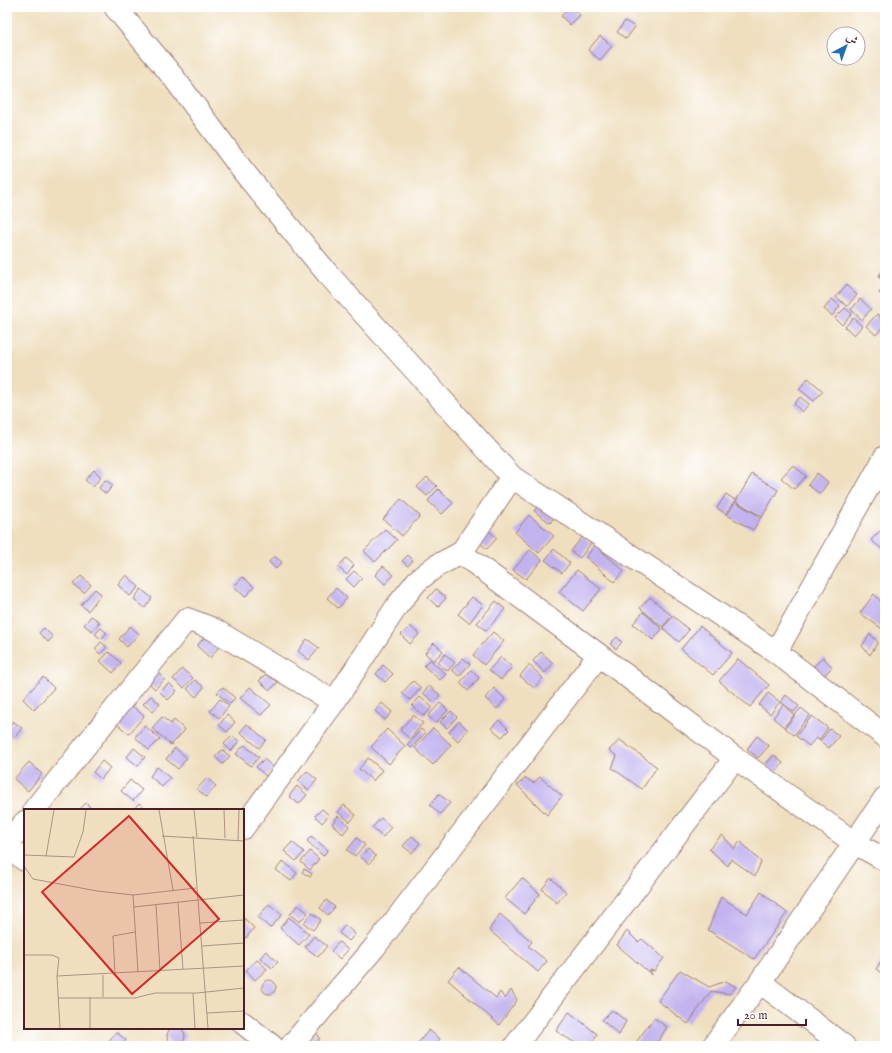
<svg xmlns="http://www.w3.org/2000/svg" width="892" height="1053" font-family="'IM FELL English',Amiri,serif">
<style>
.building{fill:#c2b3ef}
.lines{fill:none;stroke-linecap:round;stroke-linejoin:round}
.street-casing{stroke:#9c7f75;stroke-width:24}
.street{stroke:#fff;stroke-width:22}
.inset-road{fill:none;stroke:#ad9284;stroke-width:1}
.view{fill:#d62828;fill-opacity:0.15;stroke:#d62828;stroke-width:2}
.inset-edge{fill:none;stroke:#4a1f2b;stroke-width:2}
</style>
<rect width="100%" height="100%" fill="#fff"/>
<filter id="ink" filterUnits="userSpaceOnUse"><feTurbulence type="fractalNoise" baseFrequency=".025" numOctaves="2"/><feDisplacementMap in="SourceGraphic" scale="8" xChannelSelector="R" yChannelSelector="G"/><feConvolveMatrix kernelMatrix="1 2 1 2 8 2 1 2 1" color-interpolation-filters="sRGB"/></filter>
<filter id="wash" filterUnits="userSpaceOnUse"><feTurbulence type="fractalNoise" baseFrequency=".012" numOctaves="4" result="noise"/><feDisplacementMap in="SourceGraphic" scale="16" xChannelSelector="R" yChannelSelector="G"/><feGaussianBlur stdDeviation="0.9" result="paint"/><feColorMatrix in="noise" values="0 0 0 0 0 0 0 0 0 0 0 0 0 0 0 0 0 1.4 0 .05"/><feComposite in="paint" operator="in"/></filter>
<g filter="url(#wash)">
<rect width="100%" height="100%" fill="#efdfbf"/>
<g id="blocks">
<path class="building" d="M570,7L580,15L570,25L561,16Z
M625,21L635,27L626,39L617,32Z
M600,36L612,46L600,60L588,50Z
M885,268V278L883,280L878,277Z
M846,285L857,295L847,306L836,297Z
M885,286V297L879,293Z
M832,299L840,306L832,316L824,309Z
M860,299L871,309L862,320L851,310Z
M845,308L852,314L842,325L835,318Z
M877,314L885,321V324L876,335L866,326Z
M853,318L862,326L854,335L845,327Z
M808,378L823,391L814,401L799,389Z
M800,397L809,404L802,412L794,404Z
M793,465L806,476L794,489L781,478Z
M94,470L101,477L93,487L85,480Z
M817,473L828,482L820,494L808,485Z
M752,474L778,490L762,517L736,501Z
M427,477L437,486L427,496L417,487Z
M105,480L113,485L106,494L99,488Z
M438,489L453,503L442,514L428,501Z
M726,494L735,500L726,514L717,508Z
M401,499L420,516L402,536L383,519Z
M735,502L761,517L753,530L727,515Z
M540,503L556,515L550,523L534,511Z
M529,515L554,536L539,553L515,532Z
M484,527L497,538L487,549L474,538Z
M385,529L397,540L375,562L364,551Z
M881,530L885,533V547L883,550L871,540Z
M583,536L591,543L580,558L571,551Z
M595,545L624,571L614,582L586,557Z
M554,549L570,563L562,573L545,560Z
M530,550L542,560L526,579L513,570Z
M408,555L413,560L408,566L402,561Z
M274,556L282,562L276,569L269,562Z
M346,558L354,565L347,575L338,567Z
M383,566L394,575L385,584L375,575Z
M577,570L601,589L583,611L559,592Z
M354,571L362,578L354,587L346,579Z
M126,575L139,587L130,596L118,585Z
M81,576L91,585L84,593L73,584Z
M243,577L254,587L245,597L234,586Z
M336,588L347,598L338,608L327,598Z
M95,589L101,594L88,611L81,605Z
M141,589L152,598L145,608L134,599Z
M436,589L446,598L438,607L428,598Z
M874,594L885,606V631L860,613Z
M472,597L483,605L469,623L458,614Z
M650,597L672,616L662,627L640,608Z
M496,601L505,609L486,631L477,623Z
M643,612L662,629L653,640L633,624Z
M91,616L100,622L92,631L84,625Z
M673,616L689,630L679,642L663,628Z
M130,626L139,634L127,647L119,639Z
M410,626L419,634L410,644L401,635Z
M700,626L732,653L713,675L681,649Z
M44,628L53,637L48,642L39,633Z
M101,628L107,633L101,639L95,634Z
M493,632L504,641L484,665L473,655Z
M870,634L878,642L870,655L862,646Z
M206,635L219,647L210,658L197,646Z
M617,637L622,642L616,649L610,644Z
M307,639L319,648L309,660L298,651Z
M101,642L107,647L100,654L95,649Z
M434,643L443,651L433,661L425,653Z
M109,652L121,663L113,673L100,661Z
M541,652L553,663L545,673L533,661Z
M445,654L455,663L448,671L438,663Z
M501,657L512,667L501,680L489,670Z
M823,657L832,667L824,676L813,667Z
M463,658L470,664L459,676L452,670Z
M738,659L769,685L750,707L719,681Z
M430,660L446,674L440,680L424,666Z
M383,665L393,674L385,682L376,674Z
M529,665L543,678L534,688L520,676Z
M182,669L193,678L184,688L173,679Z
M471,670L479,678L468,691L460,683Z
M157,671L165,679L155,689L147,681Z
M267,673L278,682L270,690L259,681Z
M43,677L54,688L34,710L23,699Z
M195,680L204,687L196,697L187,689Z
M413,681L421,688L410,700L402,693Z
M169,683L177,691L168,700L160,692Z
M429,686L440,695L434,702L423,693Z
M223,687L235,698L230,704L217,693Z
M250,687L271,705L261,715L240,698Z
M494,688L505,699L497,709L485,698Z
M768,693L780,702L770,714L759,705Z
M786,695L799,706L794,712L781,702Z
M151,696L160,704L153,712L143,704Z
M420,697L432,707L424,716L412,706Z
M220,699L229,706L219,718L210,711Z
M382,703L392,712L385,720L375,711Z
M440,703L448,710L436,723L428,716Z
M783,705L794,715L784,727L773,718Z
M132,706L144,716L129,734L117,724Z
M801,708L810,715L794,735L785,728Z
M451,711L457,717L447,728L440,722Z
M227,715L235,722L227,732L219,725Z
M413,715L423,723L410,739L400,730Z
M812,716L828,728L819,740L816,738L809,746L796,736Z
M162,717L171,724L174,720L185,730L171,745L152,728Z
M499,720L509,730L502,737L491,728Z
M13,721L22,728L14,738L7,732V729Z
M459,721L468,730L458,741L449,732Z
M247,724L266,740L259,748L240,732Z
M145,726L160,739L149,750L135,737Z
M433,728L451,745L433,765L415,748Z
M387,729L405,746L389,764L371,747Z
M421,729L425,733L412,748L407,745Z
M830,729L839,736L829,748L820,741Z
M232,736L239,741L231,751L224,744Z
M757,736L769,746L758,758L747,749Z
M620,740L657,767L642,789L612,768L617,756L609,750Z
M244,745L259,757L251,766L236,754Z
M134,748L145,757L138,766L127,757Z
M175,748L187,758L178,769L166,759Z
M222,750L230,756L223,764L215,757Z
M774,755L783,763L775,773L765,765Z
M368,758L382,770L373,781L359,769Z
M264,759L274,768L266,776L256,767Z
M102,761L110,768L101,779L93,772Z
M29,762L42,774L28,791L14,779Z
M157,767L170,778L162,787L150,776Z
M307,771L317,780L308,790L298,781Z
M540,777L562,796L547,815L517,785L526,778L533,783Z
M207,778L216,786L206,797L197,789Z
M130,780L142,790L133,801L121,791Z
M297,786L307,795L299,804L289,796Z
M439,794L450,803L440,814L430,805Z
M86,803L93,810H79Z
M139,803L146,810H133Z
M344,805L356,815L350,822L338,812Z
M322,809L329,815L322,823L315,816Z
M338,816L349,826L343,834L332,824Z
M381,818L391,827L383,837L372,828Z
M722,835L735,849L740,841L761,862L755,876L731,859L728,866L709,849Z
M311,836L328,850L323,856L307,841Z
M412,836L420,843L412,853L403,846Z
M357,838L365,845L355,856L347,850Z
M292,842L304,852L296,861L284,851Z
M368,849L376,856L369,864L361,857Z
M310,851L319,859L310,870L301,862Z
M283,861L297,873L291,881L276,870Z
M304,869L312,874L310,877L302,872Z
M522,878L540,894L524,914L505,898Z
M551,878L566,892L557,903L542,889Z
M761,892L787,913L754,959L708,930L721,897L747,914Z
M326,900L335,907L328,915L320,908Z
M269,904L282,915L270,928L258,917Z
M298,905L308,913L299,922L290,914Z
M312,913L321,920L313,930L304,923Z
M500,914L532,942L528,946L547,961L538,972L489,930Z
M289,917L309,934L299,945L280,928Z
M244,918L254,928L246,938L243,935Z
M345,925L355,934L349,941L339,933Z
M627,931L638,942L642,939L664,958L654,971L650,970L652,975L617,945Z
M314,936L327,946L318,957L305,947Z
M339,942L348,950L340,959L331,951Z
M266,951L278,962L272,968L260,958Z
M885,955V976L876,969Z
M257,960L267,969L255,980L246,970Z
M459,967L496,998L500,992L505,999L511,990L517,1000L499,1025L448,980Z
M680,970L709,987L726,981L736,987L729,994L711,991L688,1024L658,1001Z
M262 987a7 7 0 1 1 14 0a7 7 0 1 1-14 0Z
M612,1010L626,1021L619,1035L602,1020Z
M569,1012L597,1034L590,1046H580L556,1031Z
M654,1018L667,1027L655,1046H641L637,1041Z
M167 1036a9 9 0 1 1 18 0a9 9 0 1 1-18 0Z
M429,1030L440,1039L434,1046H421L418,1043Z
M116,1032L126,1040L121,1046H111L107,1043Z
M316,1033L319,1036V1040L316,1044H312L308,1041Z"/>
</g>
</g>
<g filter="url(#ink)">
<use href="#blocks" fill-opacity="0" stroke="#9c7f75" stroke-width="1"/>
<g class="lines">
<defs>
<path id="street" d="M115,7L174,78L243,171L327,273L512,477L776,652L885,736
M461,553L599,655L735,758L855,843L885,860
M776,652L885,457
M34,810L187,619L213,629L334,702
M243,828L334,702L397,606L417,581L436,566L461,553L512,477
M7,844L25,822
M7,847L25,860
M760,982L844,1046
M243,1023L272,1046
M291,1046L374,948L599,655
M515,1046L735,758
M713,1046L760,982L885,798"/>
</defs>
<use href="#street" class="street-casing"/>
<use href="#street" class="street"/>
</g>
</g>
<g transform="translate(24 809)">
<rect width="220" height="220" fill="#efdfbf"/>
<path class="inset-road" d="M135,1L149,81M170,1L173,28M200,1L201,29M138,27L220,32M169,27L184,219M214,31L215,1M0,46L50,48L59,23L62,1M22,47L30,1M0,57L9,70L73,82L109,86L172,79M109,86L114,163M154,94L159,160M132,96L136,162M110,98L220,86M176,114L220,111M178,137L220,134M0,146H28L35,149L33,167L36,219M91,165L89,127L111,123M33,167L220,157M169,184L171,219M66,188V219M79,188V166M34,189H111L131,184H173L220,179M183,204L220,202"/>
<path class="view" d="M105,7L195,110L108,185L18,83Z"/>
<rect width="220" height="220" class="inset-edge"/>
</g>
<rect width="892" height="1053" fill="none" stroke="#fff" stroke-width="24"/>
<g transform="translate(846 46) rotate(41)"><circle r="19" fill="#ffffff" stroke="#b7a5aa"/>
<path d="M0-3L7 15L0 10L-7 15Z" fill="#1f6fb2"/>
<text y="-6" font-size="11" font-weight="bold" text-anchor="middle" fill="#4a1f2b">ش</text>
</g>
<path d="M738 1019v6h68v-6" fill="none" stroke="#4a1f2b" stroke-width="2"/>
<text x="744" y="1019" font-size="12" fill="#4a1f2b" stroke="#ffffff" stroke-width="3" paint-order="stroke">20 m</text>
</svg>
